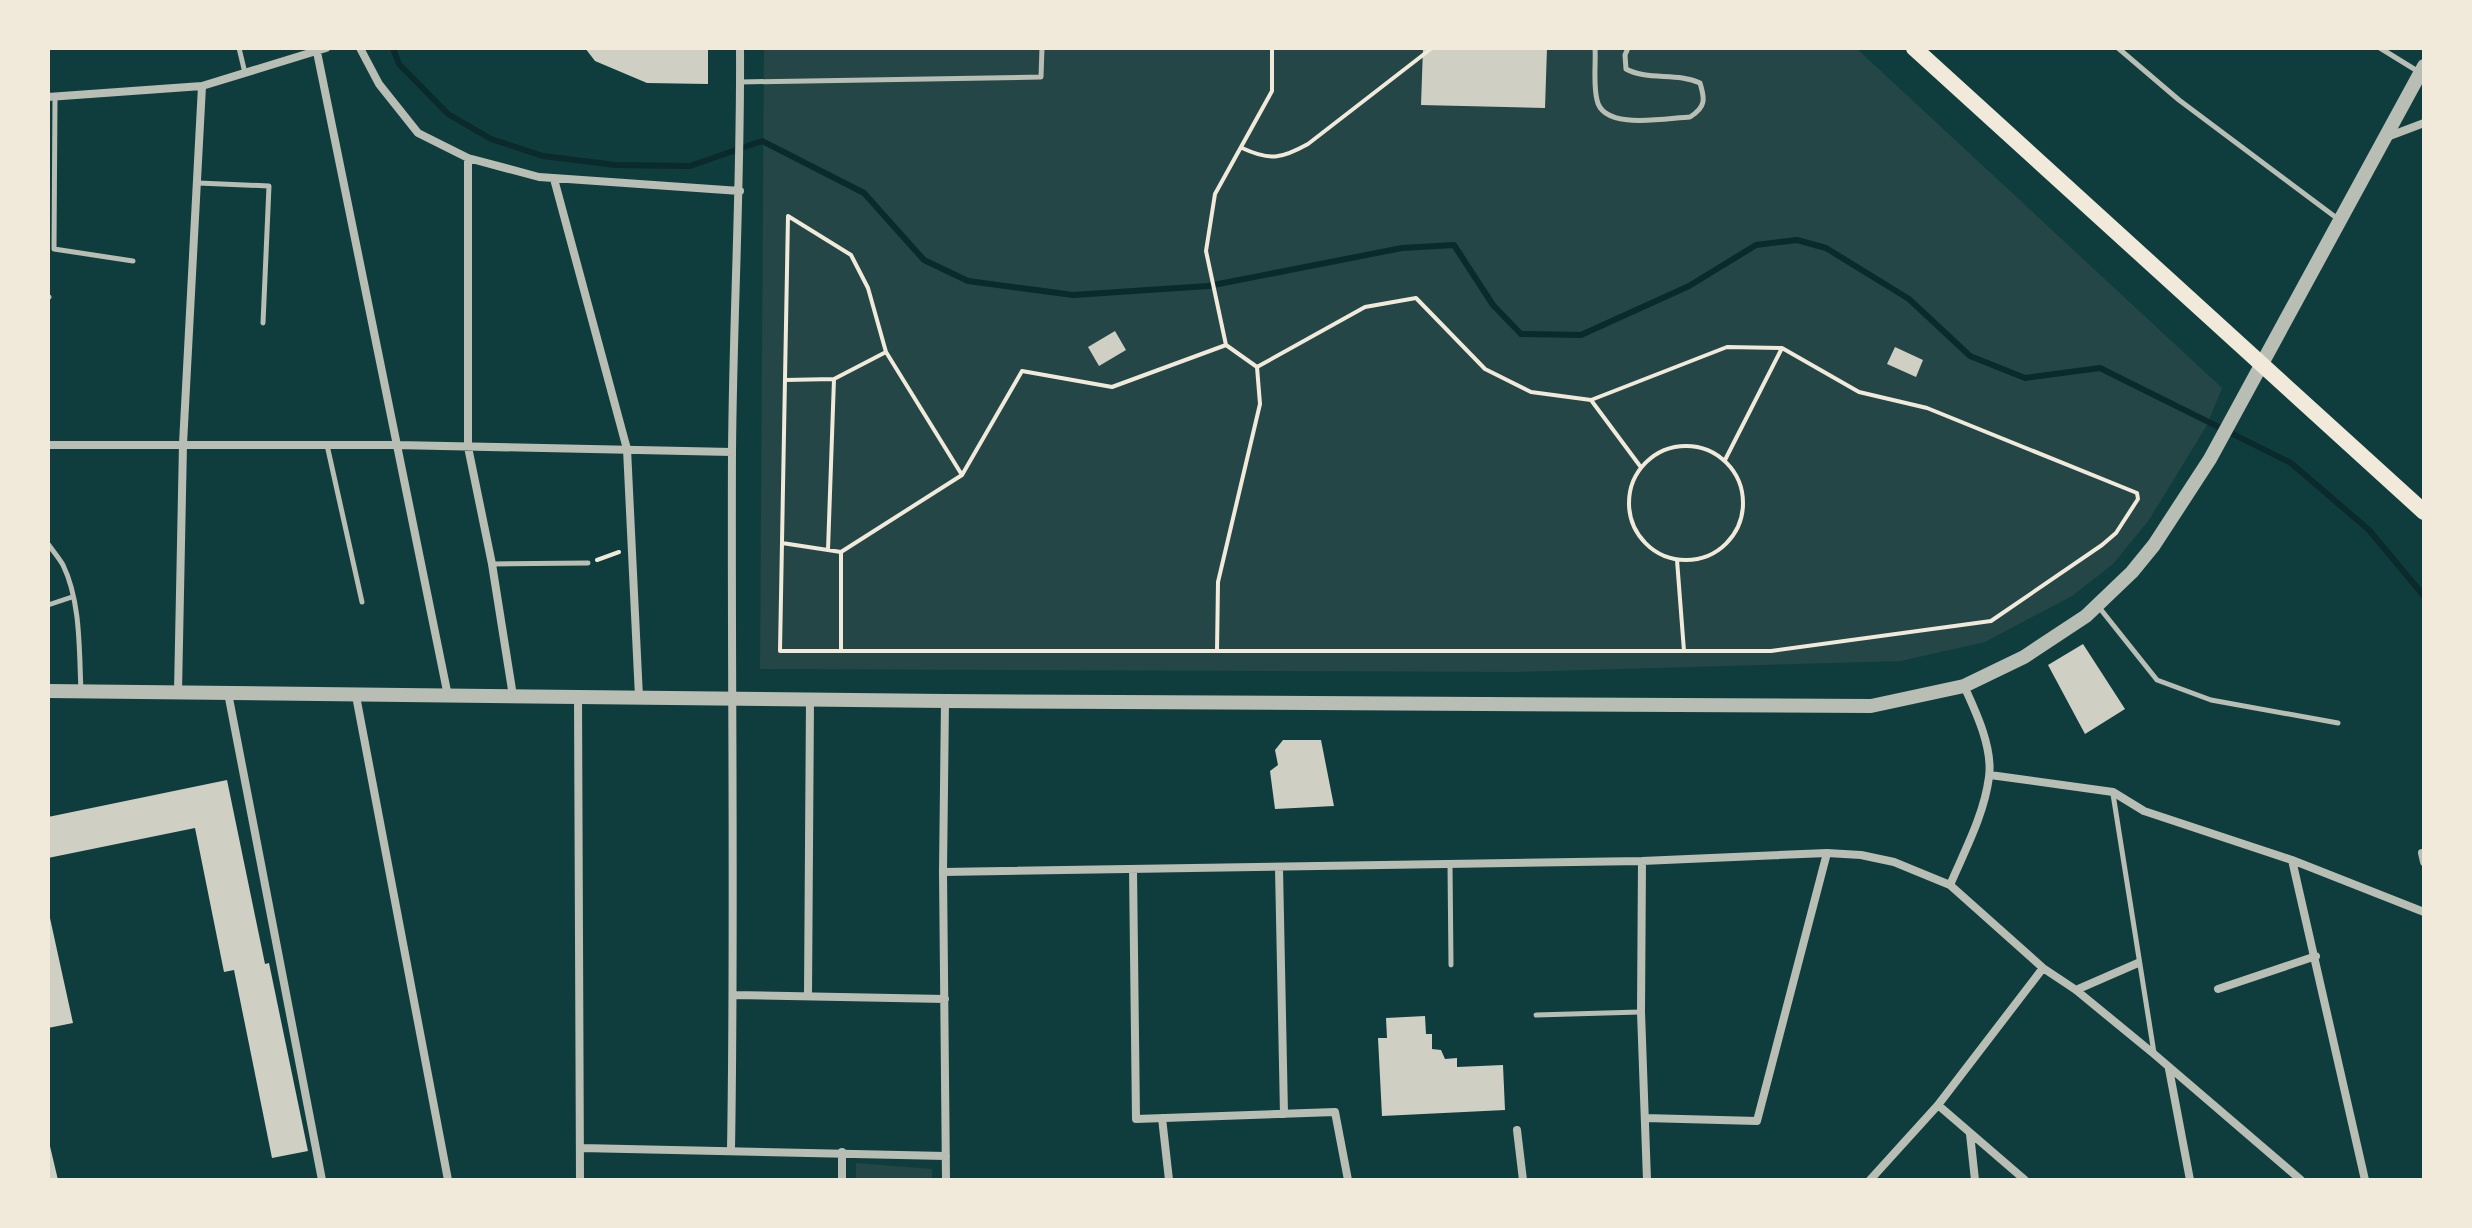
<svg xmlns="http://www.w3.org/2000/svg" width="2472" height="1228" font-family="'Varela Round',sans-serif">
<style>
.green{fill:#244646}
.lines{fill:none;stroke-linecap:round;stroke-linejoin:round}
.stream{stroke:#0a2a2b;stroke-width:6}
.building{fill:#cfcfc3}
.path{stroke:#f1e9da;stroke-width:4}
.service{stroke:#b8beb3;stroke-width:5}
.minor{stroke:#b8beb3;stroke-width:8}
.tertiary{stroke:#b8beb3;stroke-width:14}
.primary{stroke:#f1e9da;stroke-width:16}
</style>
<rect width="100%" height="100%" fill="#0f3d3e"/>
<path class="green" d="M764,48H1856L2222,388L2207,425L2149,520L2113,564L2072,596L1985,642L1901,661L1515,672L760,669Z
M856,1163L932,1169V1180H856Z"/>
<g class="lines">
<path class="stream" d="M393,48L399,64L448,114L491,139L543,156L615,165L690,166L762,141L864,193L924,260L968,281L1073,295L1208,286L1402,248L1454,245L1493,305L1521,334L1581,335L1689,286L1756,245L1797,240L1826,248L1909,299L1970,356L2025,378L2100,368L2291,463L2369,530L2424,596"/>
</g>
<path class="building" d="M585,48H708V84L647,83L595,61Z
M1423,48H1547L1545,108L1421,105Z
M1115,331L1126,350L1099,366L1088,347Z
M1895,347L1923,360L1916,377L1887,364Z
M2083,644L2125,709L2085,734L2048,665Z
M1283,740H1321L1334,806L1275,809L1270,771L1278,765L1275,750Z
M227,780L265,964L269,963L308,1151L272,1158L234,970L224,972L195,828L48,858V817Z
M48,909L73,1023L48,1028Z
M1425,1016L1426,1034H1432V1049L1441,1050L1445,1059L1457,1058V1067L1503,1065L1505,1110L1382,1116L1378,1038H1387L1386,1018Z
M49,1142L58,1180H48Z"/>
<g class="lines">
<path class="path" d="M1242,148C1270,161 1281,159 1308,144L1432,48
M1226,345L1206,251L1215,194L1272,91V48
M785,380L834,379
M1591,400L1640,466
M1629 503a57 57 0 1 1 114 0a57 57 0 1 1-114 0Z
M1725,460L1782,348
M782,543L841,552L962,475L1022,371L1112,387L1226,345L1257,367L1365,307L1416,298L1485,369L1531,392L1591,400L1727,347L1782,348L1859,392L1927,408L2137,493L2138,499L2116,533L2102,545L1991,621L1771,651H780L788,216L851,255L868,288L886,352L962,475
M828,550L834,379L886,352
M841,552V651
M597,560L619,552
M1677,560L1684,651
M1217,651L1218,582L1260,404L1257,367"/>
<path class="service" d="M239,48L245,73
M1595,48C1596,64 1593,84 1597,100C1603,131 1666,118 1690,117C1706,107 1705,99 1700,83C1677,72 1648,81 1626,69L1625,55L1628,48
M2118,48L2179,100L2338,219
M2380,48L2419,72
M740,82L1041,77L1042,48
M55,97L54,249L133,261
M198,183L269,186L263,323
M48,297H49
M327,445L362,602
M48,544C53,551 59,558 63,565C81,602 79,651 81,691
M492,564L588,563
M48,605L72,597
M2098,606L2157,680L2211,700L2338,723
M2113,794L2154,1053
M1450,865L1451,965
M1536,1015L1640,1012"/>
<path class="minor" d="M360,48L379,84L418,133L468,158L539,177L740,191
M317,52L448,696
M48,97L202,86L326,48
M2387,137L2424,123
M468,158V447L492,564L513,696
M554,179L627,449L639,697
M48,445H396L732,452
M178,692L183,444L202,86
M228,693L322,1180
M356,696L448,1180
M578,697L580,1180
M945,701L943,872L946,1180
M1990,775L2113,792L2144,811L2292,860L2424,912
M2422,853L2424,862
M2292,860L2365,1180
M1642,861L1641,1012L1647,1180
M1279,868L1284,1114
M1133,869L1136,1119L1335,1112L1348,1180
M943,872L1642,861L1827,853L1861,855L1894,862L1950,885L2043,968L2076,990L2154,1054L2301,1180
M1950,885C1965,850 1984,815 1989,777C1993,748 1976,712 1964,686
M2218,989L2316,956
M2076,990L2138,963
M733,995L945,999
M808,995L810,699
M2169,1069L2190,1180
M1938,1105L2025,1180
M1162,1118L1169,1180
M1645,1118L1757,1121L1827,853
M1517,1130L1523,1180
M1970,1134L1975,1180
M581,1148L946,1156
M731,1149C735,917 731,685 732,453C733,318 741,183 740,48
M842,1180V1152
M1870,1180L1938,1105L2043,968"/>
<path class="tertiary" d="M48,691L945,701L1871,706L1964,686L2024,657L2086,616L2132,572L2154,545L2210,459L2424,66"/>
<path class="primary" d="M1914,48L2424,512"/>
</g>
<rect width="2472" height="1228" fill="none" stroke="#f1e9da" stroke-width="100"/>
</svg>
